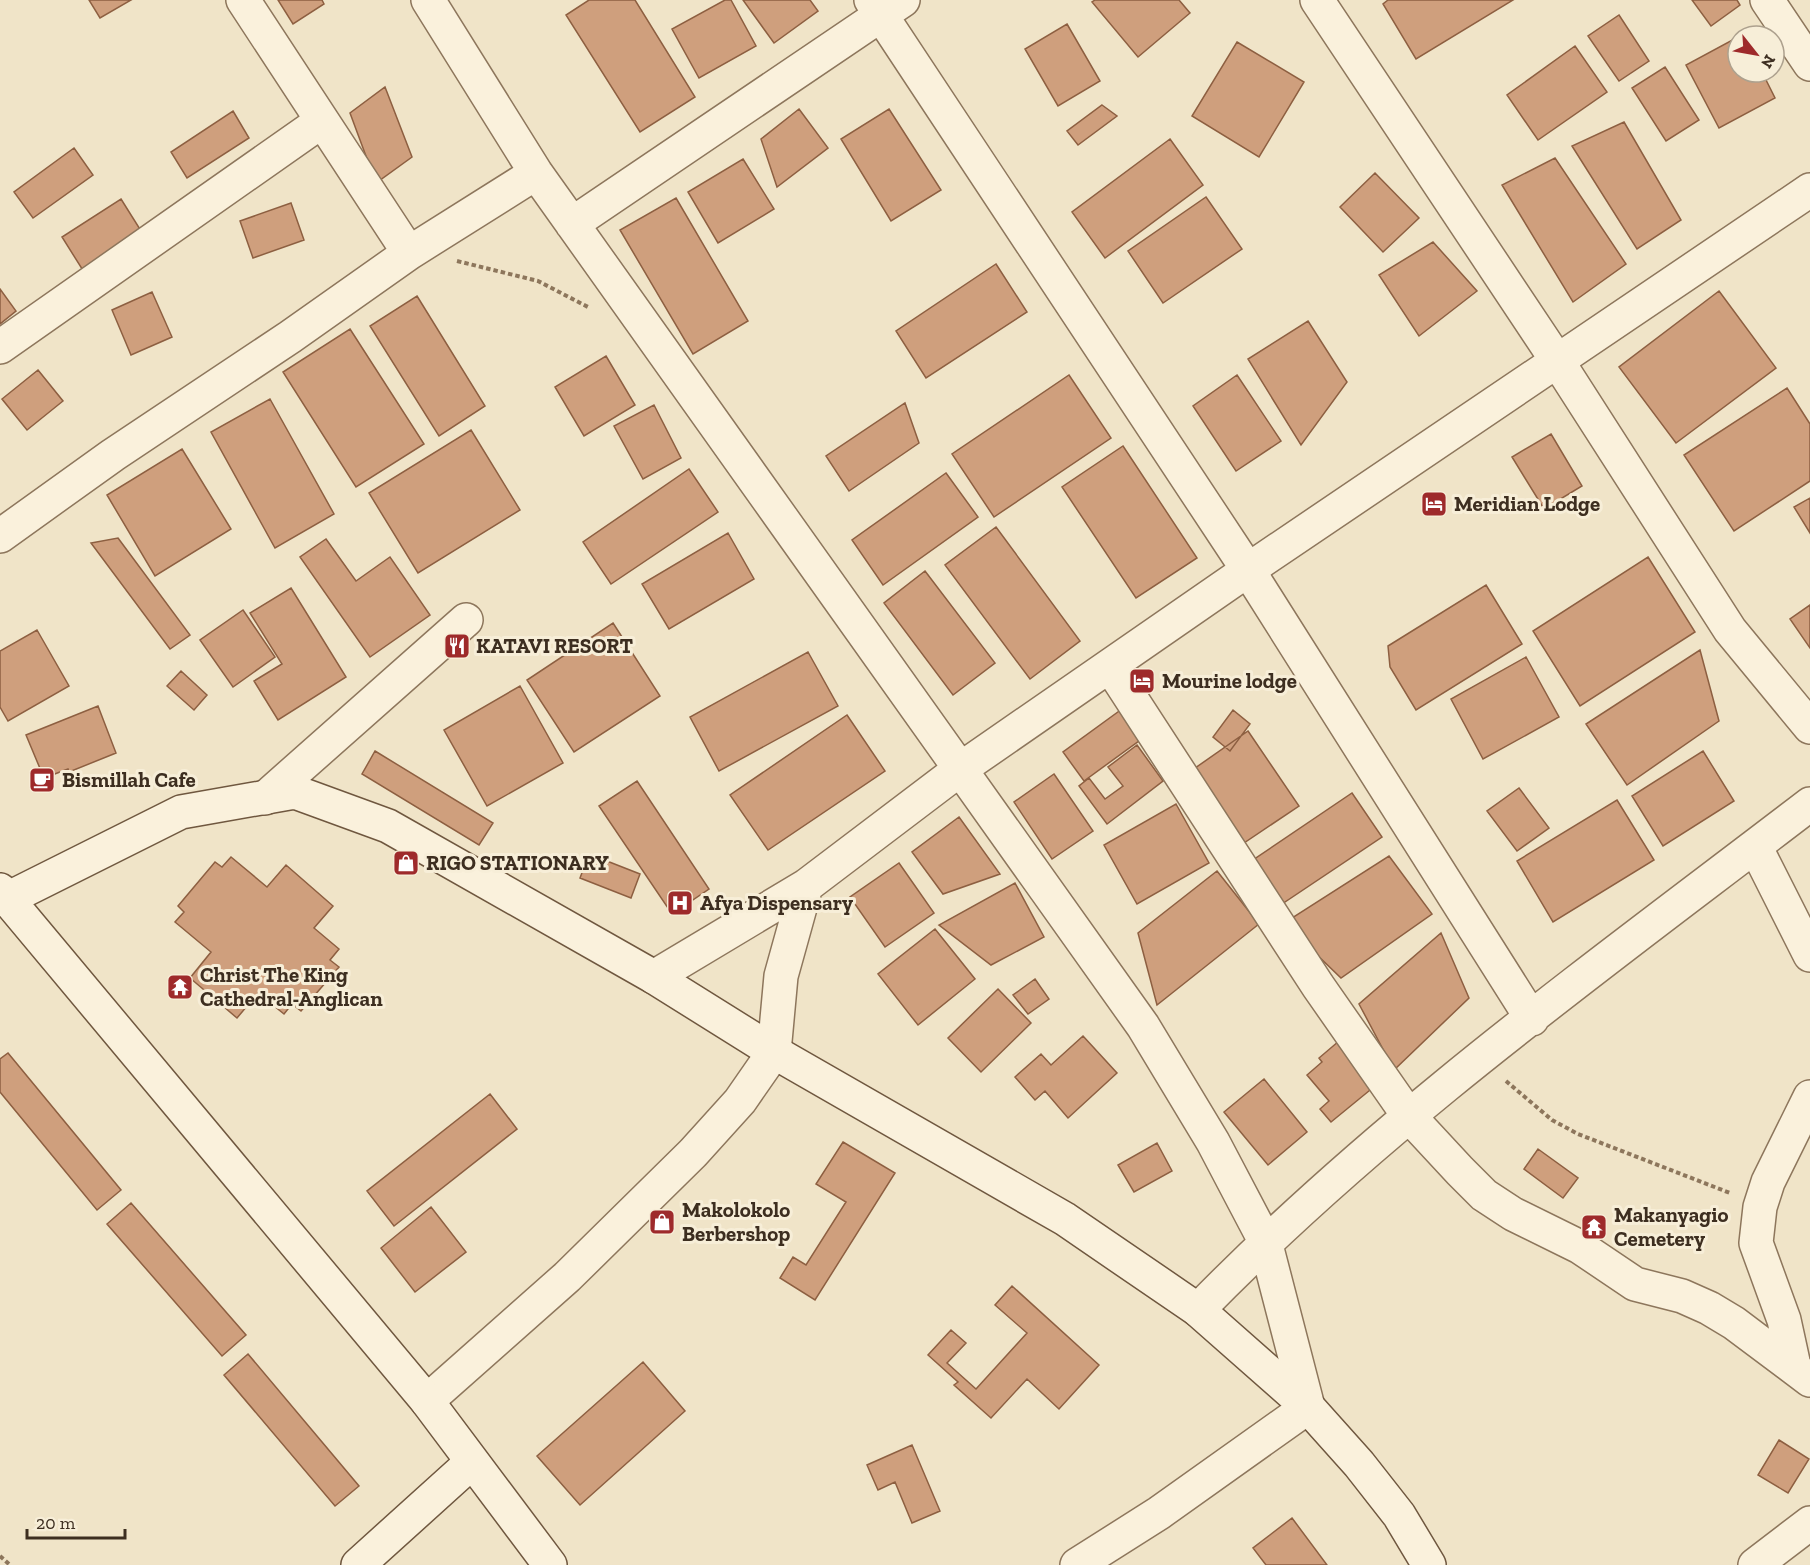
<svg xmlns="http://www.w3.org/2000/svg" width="1810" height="1565" font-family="'Zilla Slab',serif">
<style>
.building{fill:#cf9f7d;stroke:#8d5f41;stroke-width:1.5}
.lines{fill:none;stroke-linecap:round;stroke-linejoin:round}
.street-casing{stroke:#8d765c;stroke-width:36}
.secondary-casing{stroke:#6f573f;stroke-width:36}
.path{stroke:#8d765c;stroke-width:4;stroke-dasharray:4.5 3;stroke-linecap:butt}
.street{stroke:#faf1dc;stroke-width:33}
.secondary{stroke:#faf1dc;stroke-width:33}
.labels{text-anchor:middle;stroke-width:6;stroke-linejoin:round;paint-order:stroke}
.poi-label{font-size:21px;font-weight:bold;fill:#3d2e20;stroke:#f7eed8;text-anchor:start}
</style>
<rect width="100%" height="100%" fill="#f0e4c8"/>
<path class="building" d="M89,0H131L100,18Z
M278,0H322L324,4L293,24Z
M589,0H635L695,97L640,132L566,15Z
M725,0H731L756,46L699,78L672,29Z
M743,0H810L818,11L774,43Z
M1095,0H1179L1190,13L1138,57L1092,2Z
M1388,0H1513L1416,59L1383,4Z
M1692,0H1737L1740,5L1711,26Z
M1619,15L1649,61L1619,81L1588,36Z
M1067,24L1100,81L1058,106L1025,49Z
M1738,37V72H1762L1775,98L1719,128L1686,65Z
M1237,42L1304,82L1259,157L1192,116Z
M1575,46L1607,92L1538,140L1507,95Z
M1665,67L1699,120L1666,141L1632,88Z
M385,87L412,157L376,183L350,113Z
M1102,105L1117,116L1078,145L1067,131Z
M799,109L828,148L777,187L761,139Z
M889,109L941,190L891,221L841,139Z
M233,111L249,138L187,178L171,152Z
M1624,122L1681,220L1637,249L1572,146Z
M1170,139L1203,185L1105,258L1072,212Z
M74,148L93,175L33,218L14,192Z
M1555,158L1626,264L1573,302L1502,185Z
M743,159L774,209L718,243L688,192Z
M1375,173L1419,218L1383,252L1340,207Z
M1206,197L1242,249L1163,303L1128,251Z
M676,198L748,321L693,354L620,230Z
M121,199L143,234L84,272L62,237Z
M291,203L304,240L253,258L240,221Z
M1433,242L1477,291L1419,336L1379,275Z
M996,264L1027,312L926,378L896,331Z
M0,289L16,311L0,324Z
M1719,291L1776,368L1676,443L1619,367Z
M152,292L172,337L131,355L112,310Z
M417,296L485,406L439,436L370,326Z
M1308,321L1347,382L1301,445L1248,359Z
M350,329L424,444L356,487L283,372Z
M606,356L635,405L584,436L555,387Z
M38,370L63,401L27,430L2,399Z
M1069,375L1111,438L994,517L952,454Z
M1237,375L1281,441L1236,471L1193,406Z
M1787,388L1810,424V481L1734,531L1684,455Z
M270,399L334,514L275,548L211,432Z
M905,403L919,443L849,491L826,456Z
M654,405L681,458L643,479L614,426Z
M471,430L520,510L418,573L369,493Z
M1551,434L1582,486L1544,509L1512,457Z
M1123,446L1197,558L1136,598L1062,487Z
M182,449L231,529L155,576L107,495Z
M689,469L718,512L611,584L583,542Z
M946,473L978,517L883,585L852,540Z
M1810,498V533L1794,507Z
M996,527L1080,641L1030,679L945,565Z
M728,533L754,579L669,629L642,584Z
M118,538L190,635L170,649L91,543Z
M326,539L356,581L390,557L430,615L370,657L300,557Z
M1648,557L1695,632L1580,706L1533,631Z
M925,571L995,663L953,695L884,603Z
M1486,585L1522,644L1416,710L1390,667L1388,646Z
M291,588L346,677L278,720L254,681L282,664L250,613Z
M1810,605V648L1790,619Z
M243,610L275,657L233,687L200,640Z
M613,623L660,696L574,752L527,680Z
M37,630L69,686L8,721L0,707V651Z
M1700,650L1719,721L1627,785L1586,724Z
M808,652L838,706L719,771L690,717Z
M1526,657L1559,717L1483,759L1451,699Z
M181,671L207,695L194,710L167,686Z
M520,686L563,763L487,806L444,730Z
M98,706L116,753L69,772L68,769L44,778L26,735Z
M1122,709L1143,738L1084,781L1063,752Z
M1233,710L1250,724L1230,751L1213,737Z
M847,715L885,771L768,850L730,795Z
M1248,731L1299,806L1238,847L1188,773Z
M1137,745L1163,781L1107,824L1079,786L1089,778L1105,799L1123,786L1108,767Z
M375,751L493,823L479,845L362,774Z
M1703,751L1734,801L1663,846L1632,796Z
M1054,774L1093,831L1052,859L1014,802Z
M637,781L709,889L672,914L599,806Z
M1519,788L1549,828L1517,851L1487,811Z
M1352,793L1382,837L1276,908L1247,864Z
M1617,800L1654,860L1553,922L1517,861Z
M1176,804L1209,863L1137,904L1104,845Z
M959,817L1000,874L943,894L912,852Z
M589,854L640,874L631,898L580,878Z
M1389,856L1432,914L1341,978L1284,923Z
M231,857L267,887L286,865L333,906L314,928L339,949L330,960L339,967L301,1011L292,1004L284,1014L258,993L237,1018L190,978L211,952L175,922L184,912L178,906L215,862L222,867Z
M899,863L934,913L885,947L850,897Z
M1217,871L1259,924L1157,1005L1138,933Z
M1015,883L1044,937L991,965L939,925Z
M935,929L975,979L918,1025L878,974Z
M1441,933L1469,998L1394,1070L1359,1004Z
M1035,979L1049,999L1028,1014L1013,995Z
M998,989L1031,1023L981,1072L948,1038Z
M1083,1036L1117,1073L1068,1118L1045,1091L1035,1100L1015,1077L1041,1054L1051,1065Z
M1339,1041L1375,1086L1331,1122L1320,1109L1329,1101L1307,1075L1322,1062L1319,1058Z
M8,1053L121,1190L97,1210L0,1092V1059Z
M1264,1079L1307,1132L1268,1165L1224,1112Z
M490,1094L517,1129L394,1226L367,1191Z
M843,1142L895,1173L815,1300L780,1278L793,1257L806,1265L846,1202L816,1184Z
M1157,1143L1172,1171L1134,1192L1118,1165Z
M1538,1149L1578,1178L1563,1198L1524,1169Z
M131,1203L246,1335L222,1356L107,1224Z
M431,1207L466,1252L415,1292L381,1248Z
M1012,1286L1099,1365L1059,1409L1027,1379L991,1418L954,1385L958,1382L928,1355L951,1330L966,1343L947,1363L976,1389L1027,1333L995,1305Z
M248,1354L359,1486L335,1506L224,1375Z
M643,1362L685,1411L580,1505L537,1456Z
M1779,1440L1809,1459L1788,1493L1758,1475Z
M912,1445L940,1511L912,1523L895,1482L878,1490L867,1465Z
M1292,1518L1327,1565H1266L1253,1548Z"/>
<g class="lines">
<defs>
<path id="street" d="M243,0L409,253
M428,0L536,173L1143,1026L1213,1142L1265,1241L1308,1407L1159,1513L1077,1565
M871,0L1248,570L1532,1019
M1317,0L1558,362L1730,630L1810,727
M1767,0L1810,64
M572,224L903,0
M0,347L322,121
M0,536L113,455L290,337L409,253L536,173
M1110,666L1318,986L1408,1115L1460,1171L1484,1195L1513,1214L1580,1247L1635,1284L1682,1296L1709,1308L1734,1323L1810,1380
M265,798L466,620
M1755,846L1810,955
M654,977L806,886L959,770L1248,570L1810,190
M1198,1310C1383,1120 1600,965 1810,804
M1794,1366L1784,1320L1756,1243L1760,1207L1768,1182L1810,1097
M427,1401L567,1277L693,1153L740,1101L774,1052L781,976L806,886
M1755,1565L1810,1523"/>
<path id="secondary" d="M0,890L427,1401L550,1565
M7,899L181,812L295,792L388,826L654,977L774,1052L1065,1219L1198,1310L1308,1407L1359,1464L1399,1515L1429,1565
M358,1565L472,1462"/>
</defs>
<use href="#street" class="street-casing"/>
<use href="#secondary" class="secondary-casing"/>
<path class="path" d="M457,261L538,281L588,307
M1506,1081L1552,1120L1578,1134L1730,1193
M0,1556L10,1565"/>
<use href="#street" class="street"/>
<use href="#secondary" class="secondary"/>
</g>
<defs>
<symbol id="hotel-square" viewBox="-11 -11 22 22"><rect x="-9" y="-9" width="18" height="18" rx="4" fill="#9e2a2b" stroke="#f7eed8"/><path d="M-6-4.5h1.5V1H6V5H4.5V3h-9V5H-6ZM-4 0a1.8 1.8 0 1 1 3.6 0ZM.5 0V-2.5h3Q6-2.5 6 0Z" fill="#fff"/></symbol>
<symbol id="restaurant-square" viewBox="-11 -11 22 22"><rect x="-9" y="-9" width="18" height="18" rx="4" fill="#9e2a2b" stroke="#f7eed8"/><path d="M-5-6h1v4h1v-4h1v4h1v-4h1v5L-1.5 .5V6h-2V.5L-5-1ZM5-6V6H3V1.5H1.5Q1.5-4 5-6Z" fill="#fff"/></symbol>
<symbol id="cafe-square" viewBox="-11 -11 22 22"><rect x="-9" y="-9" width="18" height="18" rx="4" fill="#9e2a2b" stroke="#f7eed8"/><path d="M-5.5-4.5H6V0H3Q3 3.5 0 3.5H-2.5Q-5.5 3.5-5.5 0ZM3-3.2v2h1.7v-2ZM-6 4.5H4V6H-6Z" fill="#fff"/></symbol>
<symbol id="shop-square" viewBox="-11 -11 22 22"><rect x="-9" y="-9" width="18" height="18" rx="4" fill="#9e2a2b" stroke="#f7eed8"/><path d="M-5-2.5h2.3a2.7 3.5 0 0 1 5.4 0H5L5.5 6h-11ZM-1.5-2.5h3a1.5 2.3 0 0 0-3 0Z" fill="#fff"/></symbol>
<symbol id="hospital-square" viewBox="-11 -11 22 22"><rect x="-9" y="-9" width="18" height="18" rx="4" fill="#9e2a2b" stroke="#f7eed8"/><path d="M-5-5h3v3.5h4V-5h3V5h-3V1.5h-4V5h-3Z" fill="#fff"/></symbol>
<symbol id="temple-square" viewBox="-11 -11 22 22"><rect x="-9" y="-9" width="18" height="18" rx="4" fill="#9e2a2b" stroke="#f7eed8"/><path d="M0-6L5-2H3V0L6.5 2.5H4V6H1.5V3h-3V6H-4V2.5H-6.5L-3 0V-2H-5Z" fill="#fff"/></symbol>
</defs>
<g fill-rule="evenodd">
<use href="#hotel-square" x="1419" y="489" width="30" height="30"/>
<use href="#restaurant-square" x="442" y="631" width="30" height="30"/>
<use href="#hotel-square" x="1127" y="666" width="30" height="30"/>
<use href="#cafe-square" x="27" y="765" width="30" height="30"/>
<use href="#shop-square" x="391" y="848" width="30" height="30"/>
<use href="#hospital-square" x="665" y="888" width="30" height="30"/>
<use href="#temple-square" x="165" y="972" width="30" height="30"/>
<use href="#shop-square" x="647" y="1207" width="30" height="30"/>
<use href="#temple-square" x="1579" y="1212" width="30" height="30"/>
</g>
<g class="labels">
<g class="poi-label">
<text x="1454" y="511">Meridian Lodge</text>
<text x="476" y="653">KATAVI RESORT</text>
<text x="1162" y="688">Mourine lodge</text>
<text x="62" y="787">Bismillah Cafe</text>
<text x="426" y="870">RIGO STATIONARY</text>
<text x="700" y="910">Afya Dispensary</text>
<text x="200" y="982">Christ The King<tspan x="200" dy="24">Cathedral-Anglican</tspan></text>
<text x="682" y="1217">Makolokolo<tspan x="682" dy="24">Berbershop</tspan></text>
<text x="1614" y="1222">Makanyagio<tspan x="1614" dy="24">Cemetery</tspan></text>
</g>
</g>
<g transform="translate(1756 54) rotate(121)"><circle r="28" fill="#f7eed8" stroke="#ada18e" stroke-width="1.5"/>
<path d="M0-4.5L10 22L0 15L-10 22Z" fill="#9e2a2b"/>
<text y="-9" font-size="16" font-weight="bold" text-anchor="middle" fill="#3d2e20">N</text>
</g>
<path d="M27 1529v9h98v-9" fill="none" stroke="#3d2e20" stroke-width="3"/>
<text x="36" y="1529" font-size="18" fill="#3d2e20" stroke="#f7eed8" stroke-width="4.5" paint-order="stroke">20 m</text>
</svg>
